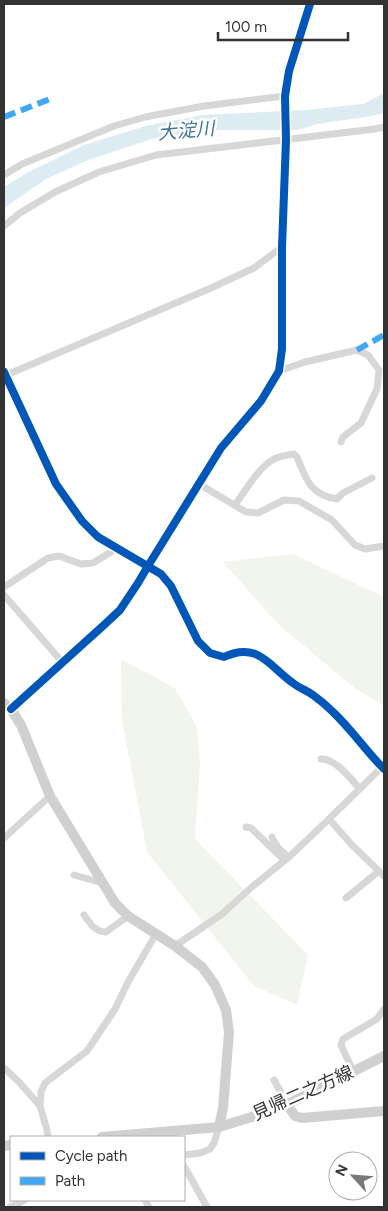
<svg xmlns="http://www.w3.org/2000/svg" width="388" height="1211" font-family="Figtree,'Noto Sans JP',sans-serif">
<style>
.green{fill:#f1f5ed}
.water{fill:#ddebf3}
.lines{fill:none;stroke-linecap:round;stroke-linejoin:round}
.street{stroke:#d7d7d7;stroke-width:7}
.secondary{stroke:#d0d0d0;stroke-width:10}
.quiet{stroke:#3fa9f5;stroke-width:6;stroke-dasharray:12 6;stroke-linecap:butt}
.cycleway-casing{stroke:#fff;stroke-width:11}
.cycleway{stroke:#0057b8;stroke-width:8}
.labels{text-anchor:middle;stroke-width:5;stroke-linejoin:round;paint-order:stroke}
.street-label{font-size:18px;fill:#333;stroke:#fff}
.water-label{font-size:19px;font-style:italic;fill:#3f7597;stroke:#fff}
</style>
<rect width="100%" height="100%" fill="#fff"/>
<path class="green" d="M293,554L384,597V705L356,689L279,625L223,562Z
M121,659L175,688L197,727L200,762L195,839L308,955L297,1005L254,986L147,852L122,720Z"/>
<path class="water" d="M384,93V113L366,117L317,124L298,130H216L186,133L152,139L88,160L46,179L4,208V187L27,173L84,145L149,125L203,115L305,110L363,104Z"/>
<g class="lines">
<path class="street" d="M4,175L22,164L114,126L145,117L204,106L285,96
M4,226L20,213L55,192L99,172L156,155L375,129L384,127
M279,371L305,362L357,350L368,355L379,370L377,389L361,423L343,437L341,442
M4,372L56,484L82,521L98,537L161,574L171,586L198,641L210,653L224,657C258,641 269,666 293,683C299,688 306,690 313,695C320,700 327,706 333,712C352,730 366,751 384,769
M4,376L211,288L254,268L282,247
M199,484L246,512L258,513L284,500L299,501L332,520L355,545L365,549L384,546
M235,505C245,491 259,467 274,459C280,456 288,455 294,454L297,457C306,479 310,495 337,499L343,493L372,478
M4,587L48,558L59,556L81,564L93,563L117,548
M4,595L63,663
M11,709L104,625L120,610L138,583L148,566L221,448L261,401L279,371L282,349V247L286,140L285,96L289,71L310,4
M321,759C335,758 351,779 360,789
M329,819L352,845L384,876
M246,827L251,828L284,860
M272,837C275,846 281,851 289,857
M4,838L50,796
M74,875L103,883
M346,898L379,871
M84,915C90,923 95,932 106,932L128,916
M175,946L222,914L253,886L289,857L329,819L384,765
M4,1068L19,1082L40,1106
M353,1071L341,1045L343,1039L377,1019L384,1009
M274,1080L287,1104
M48,1137L47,1130L40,1106L41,1092L45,1083L87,1051L115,1009L128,982L156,934
M184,1155L200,1153L210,1149L214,1143L219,1127
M184,1166L207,1207
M145,1200L149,1207
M10,1207L25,1200"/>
<path class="secondary" d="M4,703L11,709L21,725L50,796L115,903L128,916L175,946L202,967L215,985L226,1010L229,1032L223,1108L219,1127
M287,1104L295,1116L302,1118L384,1111
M102,1137L219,1127L268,1112L294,1101L384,1056
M4,1146L11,1145"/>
<path class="quiet" d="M4,117L50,99
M357,350L384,335"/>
<defs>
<path id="cycleway" d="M4,372L56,484L82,521L98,537L161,574L171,586L198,641L210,653L224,657C258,641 269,666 293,683C299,688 306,690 313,695C320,700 327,706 333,712C352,730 366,751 384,769
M11,709L104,625L120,610L138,583L148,566L221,448L261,401L279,371L282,349V247L286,140L285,96L289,71L310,4"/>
</defs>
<use href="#cycleway" class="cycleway-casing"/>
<use href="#cycleway" class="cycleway"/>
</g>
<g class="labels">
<g class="street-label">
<text transform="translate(303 1093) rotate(-24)" y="6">見帰二之方線</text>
</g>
<g class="water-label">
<text transform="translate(186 130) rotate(-5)" y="7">大淀川</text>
</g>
</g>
<rect width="388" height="1211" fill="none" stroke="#333333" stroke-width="10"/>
<rect x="10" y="1136" width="175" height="65" fill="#ffffff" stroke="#adadad"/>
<rect x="20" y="1152" width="25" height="8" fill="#0057b8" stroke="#adadad"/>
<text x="55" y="1161" font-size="15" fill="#333333">Cycle path</text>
<rect x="20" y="1177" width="25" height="8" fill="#3fa9f5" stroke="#adadad"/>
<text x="55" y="1186" font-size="15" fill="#333333">Path</text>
<g transform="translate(353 1176) rotate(296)"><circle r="24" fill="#ffffff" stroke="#adadad"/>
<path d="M0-4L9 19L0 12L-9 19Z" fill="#7a7a7a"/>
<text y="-8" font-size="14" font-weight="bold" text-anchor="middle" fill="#333333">N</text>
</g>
<path d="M218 32v8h130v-8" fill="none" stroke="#333333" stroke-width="2.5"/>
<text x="225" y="32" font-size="15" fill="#333333" stroke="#ffffff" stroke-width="4" paint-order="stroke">100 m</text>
</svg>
